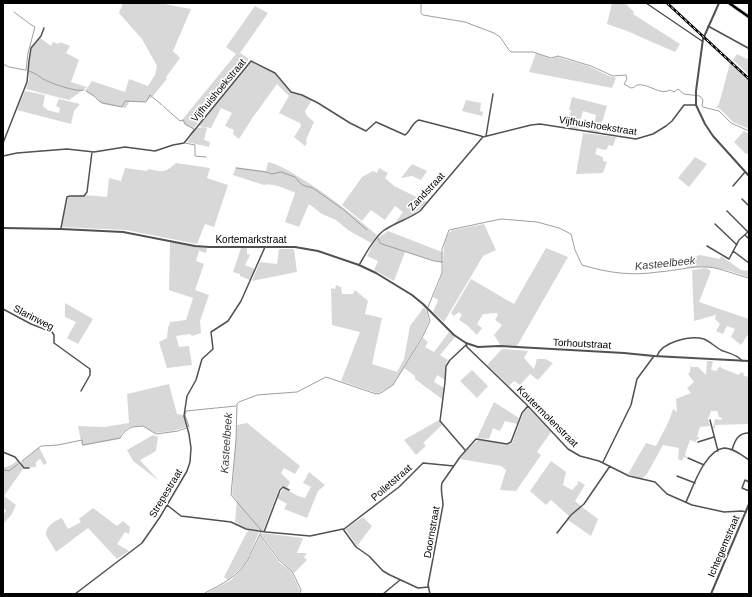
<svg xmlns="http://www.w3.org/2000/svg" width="752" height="597" font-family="Helvetica,sans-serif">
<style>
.green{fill:#d8d8d8}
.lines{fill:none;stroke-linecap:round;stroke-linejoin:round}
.stream{stroke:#9f9f9f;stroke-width:1}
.primary-casing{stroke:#dbdbdb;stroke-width:4.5}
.minor{stroke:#515151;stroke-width:1.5}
.tertiary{stroke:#515151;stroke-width:2}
.primary{stroke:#000;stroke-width:2.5}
.rail-casing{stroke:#000;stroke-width:2.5}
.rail{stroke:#fff;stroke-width:1;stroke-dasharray:3;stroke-linecap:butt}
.labels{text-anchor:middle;stroke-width:3.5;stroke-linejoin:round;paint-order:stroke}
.street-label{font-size:10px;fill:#000;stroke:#fff}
.water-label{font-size:11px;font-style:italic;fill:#404040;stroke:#fff}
</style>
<rect width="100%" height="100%" fill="#fff"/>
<path class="green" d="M123,3H159L191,9L173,51L180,58L166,77L167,79L152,97L144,102H129L126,108L102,104L95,97L85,91L92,81L125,92L129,79L148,86L155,75L157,66L142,39L119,13Z
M612,3H625L634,12L633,14L680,44L675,52L627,31L607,24Z
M255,6L268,13L240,53L248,58V61L193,129L185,125L182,120L236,54L226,47Z
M40,38L51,46L53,42L58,44L60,42L70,46L66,53L79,60L71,82L87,87L69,100L26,89L29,80V61L31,48Z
M536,53L551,59L557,57L588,66L609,76L616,78L612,88L529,72Z
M737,54L747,59L749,57V75L733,60Z
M250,62H251L273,72L290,92L299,94L312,100L305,111L307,116L314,122L306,140L307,143L305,146L294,137L301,126L300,123L279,113L289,96L277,84L253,117L239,139L233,134L234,130L225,126L232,113L221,108L211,128L199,126Z
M730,63L749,81V129L733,122L719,108H716L719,104Z
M25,91L45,95L43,107L47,109V110L59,113L60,108L56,106L59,99L80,104L74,111L71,124L17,110Z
M572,97L607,106L599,132L588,131L591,124L594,125L596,115L583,111L578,129L568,127L571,110H569Z
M466,100L481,103L480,111L483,112L482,116L462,111Z
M204,127L207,128L204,140L210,142L209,147L187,142L197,128Z
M744,131L749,134V153L746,154L734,142Z
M583,133L616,137L613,146L609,145L606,150L597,148L595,154L603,157V161L607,162L603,173L576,174Z
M695,157L707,164L689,187L678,178Z
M268,162C280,165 289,171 299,177C327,194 352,214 377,235L371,243L348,230L336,220L322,214L309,204L299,227L285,222L295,193C287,189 273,183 264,185L233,175L236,167L266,171Z
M176,163L210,168L207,178L228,185L214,227L205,224L197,244L126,230L62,227L68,198C77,193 97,196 107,197L109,178L121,181L125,168L147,171L148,169C163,172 165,173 176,163Z
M412,164L427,171L421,180L412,176L401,178Z
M379,168L388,173L385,178L394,186L427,202L413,215L395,225L394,224L403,212L395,206L385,220L371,210L362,221L342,205L362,177L373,171L377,173Z
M484,224L496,250L483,256L444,322L433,312L438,300L433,297C436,290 440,281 442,274C445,262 440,236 453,230Z
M388,231L442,252V263L405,252L394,281L374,270L378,261L367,256L375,240Z
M170,242L207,248L206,253L199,251L196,261L204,264L195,290L209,295L200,321L201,333L192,336L190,334L176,336L179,347L189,346L192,365L167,368L159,342L167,338L168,328L170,322L186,320L193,298L169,290Z
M241,248H247V254L250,255L245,265L255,269L250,280L240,276V274L233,272Z
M546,248L568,257L517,346H501L494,335L502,325L495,320L498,314L496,313L483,314L477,324L482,328L477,335L467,325L459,320L462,315L459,312L454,316L451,313L471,279L514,304Z
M279,249H294L297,272L252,281L260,262L277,264Z
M700,255L720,259L721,256L741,270L749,271V277C739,275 731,270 721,269C709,266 698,267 686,268L687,259Z
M706,268L711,271L699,302L749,319V333L741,345L731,337L735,329L727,326L723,334L716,331L720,324L715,319L716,315L694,321L692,270Z
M336,285L341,287L342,294H353L355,290L368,301L365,314L382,318L372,364L397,372L404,359L410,326L424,307L426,309L429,321L422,337L393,385L381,392L376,393L341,381L360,332L332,325L331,288L335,289Z
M65,303L93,319L78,344L67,338L76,322L65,317Z
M449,332L455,337L440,355L448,360L445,365V380L437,375L434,382L444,388L442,399L415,379V376L404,368L423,338L428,342L425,347L434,352Z
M502,349L528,351L524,358L534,369L537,359H545L553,363L538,380L530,374L520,385L514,381L509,386L487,365Z
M691,360V367H698L706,375L707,361H713L711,370L717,371L718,368L721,366V368L739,375V374L743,372L744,376L749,377V424L715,425V428H713L715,419L721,420L722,418L719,417L717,411H711L708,419L710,426L700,427L697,437H699V439L696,440V442L690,440L685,454L687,457L686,458L684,457L682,461L678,459L679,448L663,445L647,474L641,479L628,474L646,443L656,446L669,421L673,409L677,412L676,399L691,393L687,388L694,382L688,374L690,372Z
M472,370L488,386L477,398L460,381Z
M169,384L177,414L183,415L186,427L172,431L155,433L143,426H133L126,429L122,433L120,439L82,446L78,426L104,427L129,423L127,394Z
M494,402L519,418L517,424L505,421L500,431L493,428L489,439L477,438Z
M528,408L551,432L537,452L541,455L516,491L500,490L506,470L501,466L460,459L467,450L478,440L507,445L512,443L523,414Z
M439,420L442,425L423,443L426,446L416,455L404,440Z
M247,423L300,466L295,474L284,468L281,473L290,482L287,488L282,486L279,489L263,531L245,528L235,522L237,501L232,495L237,425Z
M153,435L158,437C158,442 156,446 156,451L140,460L159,481L133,461L127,450Z
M39,447L47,463L44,465L40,459L36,462V467L25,468L20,463Z
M17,461L23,469L4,496L16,505L12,514L3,524V517L6,510L3,508V468L11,465Z
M551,461L566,472L563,485L572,490L578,484L577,483L579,481L585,485L575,501L581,506L569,516L551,500L546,505L530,491Z
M309,472L325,485L318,491L307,518L284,509L287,504L277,498L284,488L298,496L305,498L311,487L303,483Z
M582,507L598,519L591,536L568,520L573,514Z
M93,508L117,526L123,521L130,527L129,534L125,532L117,544L129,551L117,559L88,528L56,552L46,535C45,527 55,520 62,518L68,529L81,522L79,519Z
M363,517L372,526L357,546L345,529Z
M248,530L259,532L246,563L228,580L224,577Z
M261,533L303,538L297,553H307L304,557L307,560L294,573L292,570L281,561L261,535Z
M260,536L280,563L291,571L300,591L299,594H205L231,580L247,563Z"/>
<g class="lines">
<path class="stream" d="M421,3V13L423,15L465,22L494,33L500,37L509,50L511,52H533L551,58L558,56L591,66L613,76L626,75L627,79L624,84L631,88C634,88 635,86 637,85C649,83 660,96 670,90L674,92L678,89L684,94L700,96L703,100L702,106L703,107L719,111L731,123L749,131
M14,12L30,24L35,27L28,53L26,70
M3,64L9,67L25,70
M29,71C35,73 39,76 43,79C50,83 78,93 84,90
M86,91L94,96L99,101L103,103L122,107L125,101L146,102L150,95L162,105
M163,106L180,121L183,120L185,124L194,129L190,135
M185,143L195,145V156L206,157
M236,168L266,172L272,174L281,172L295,177L301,184L305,186L313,188L344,210L367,230
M378,238L380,243L382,244L434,261L443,262
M428,307L442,273V249L449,230L501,219L537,222L559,228L571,234L575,250L582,265C609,273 631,276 658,272C674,271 692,266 707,267C722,268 735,275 749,278
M189,427L185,415L186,411L236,406
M22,461L41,446L58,445L82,440L83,445L120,438L125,431L132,427L143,426L156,434L178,431L186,428
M3,471L5,470L9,471L18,464
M261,530L231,495L236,440L237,404L239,402L257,395L297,392L326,377L376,394L381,393L393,385L422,338L430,321L427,310
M260,535L280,561L292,571L301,590L300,594
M250,555L261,532
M203,594C222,584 240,576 250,556"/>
<defs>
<path id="primary" d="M729,3L749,17"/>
</defs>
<use href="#primary" class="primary-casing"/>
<path class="minor" d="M646,3L702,41
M708,26L748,48
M486,136L493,94
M3,143L27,82L29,61L31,48L41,36L44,28
M3,156L17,153L67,149L94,152L125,147L155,151L173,145L184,143L251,61L275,73L291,92L302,95L318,103L350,123L366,131L376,122L405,135C411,131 412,122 419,120L481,136L483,137L531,125L540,124L636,139L653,134L666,126L672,121L684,105H696
M733,186L745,172
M742,199L749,206
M727,211L748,232
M715,224L737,245
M61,228L67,197L70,196H84L87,192L92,152
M745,235L749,239
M707,246L729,259L739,240L749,231
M733,251L749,263
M359,265C366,254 372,240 383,231C394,223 409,219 420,211L482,138
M3,309L31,324L52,332L54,335V343L90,369V375L81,391
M466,343L467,347L526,404L568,449L580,456L599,461L629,476L655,482L667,494L692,505L724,512L742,511L746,512
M657,356C662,342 690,335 704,339C711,342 716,348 723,351C729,353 738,355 742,361
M710,420L718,451
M698,442L714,437
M465,450L440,421L445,382L446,366L450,360L466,345
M732,450C735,440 738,433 749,433
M3,452L15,457L24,468H29
M688,458L704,465
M603,462L631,405L637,379L654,356
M677,476L695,483
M749,482L745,480L742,488L749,491
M686,502C693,487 705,450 724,448C733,448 742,455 749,460
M167,505L181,516L231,522L246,529L266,532L310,536L343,529L356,547L369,556L383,571L390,575L418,588L429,587
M344,529L399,487L423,463L454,466
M264,532L280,490L283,487L289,490
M557,533L571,515L584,504L610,466
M75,594L142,543L160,517L187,471L190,462L191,448L189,434L184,416L187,396L196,380L202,359L213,349L211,332L228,321L241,301L265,247
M383,594L400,580
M430,594L428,585L443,505C443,498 440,490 442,483L460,457L476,439L507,444L511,442L522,413L528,406"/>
<path class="tertiary" d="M719,3L703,39L696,91V105L705,124L713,136L749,176
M3,228L61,229L123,232L195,246L209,247H295L318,251L359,265L376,273L412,295L423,304L454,335L466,343L478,347L499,346L624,353L654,356L749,361
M711,594L749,504"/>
<use href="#primary" class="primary"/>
<defs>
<path id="rail" d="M667,3L749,79"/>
</defs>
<use href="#rail" class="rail-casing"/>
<use href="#rail" class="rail"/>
</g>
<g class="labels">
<g class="street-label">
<text transform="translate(218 90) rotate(-50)" y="4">Vijfhuishoekstraat</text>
<text transform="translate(598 125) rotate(9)" y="4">Vijfhuishoekstraat</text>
<text transform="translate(426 191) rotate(-47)" y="4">Zandstraat</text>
<text x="251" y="243">Kortemarkstraat</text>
<text transform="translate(34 317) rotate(27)" y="4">Slarinweg</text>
<text transform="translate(582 343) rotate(3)" y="4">Torhoutstraat</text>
<text transform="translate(548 416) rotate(45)" y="4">Koutermolenstraat</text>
<text transform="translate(391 482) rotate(-41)" y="4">Polletstraat</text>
<text transform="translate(165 493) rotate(-59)" y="4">Strepestraat</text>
<text transform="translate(431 532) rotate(-80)" y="4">Doornstraat</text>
<text transform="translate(723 546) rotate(-67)" y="4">Ichtegemstraat</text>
</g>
<g class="water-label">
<text transform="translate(665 263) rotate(-6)" y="4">Kasteelbeek</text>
<text transform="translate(226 443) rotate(-86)" y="4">Kasteelbeek</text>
</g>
</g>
<rect width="752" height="597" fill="none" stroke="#000000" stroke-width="8"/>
</svg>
